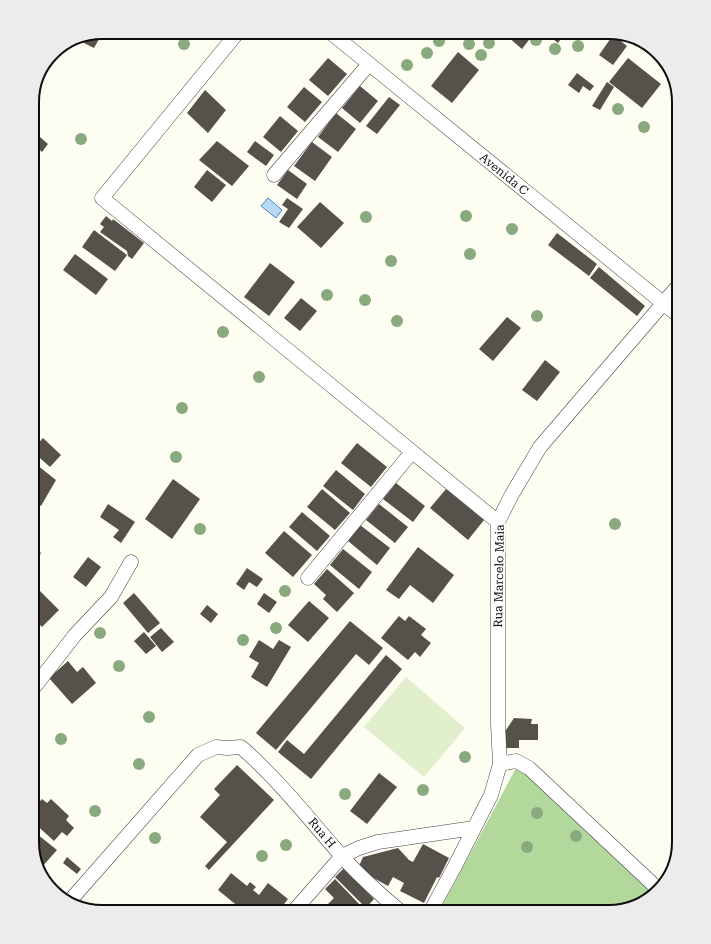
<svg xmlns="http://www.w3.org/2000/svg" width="711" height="944" font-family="'Roboto Serif',serif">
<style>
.forest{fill:#b2d89c}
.pitch{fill:#e1efcd}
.water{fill:#b8d8f4;stroke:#4287c7}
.building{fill:#57514c}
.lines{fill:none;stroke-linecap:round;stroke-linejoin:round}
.street-casing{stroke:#424242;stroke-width:15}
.street{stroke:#fff;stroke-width:14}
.tree{fill:#89a97f}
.labels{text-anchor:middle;stroke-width:4;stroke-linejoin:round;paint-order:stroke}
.street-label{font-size:12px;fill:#0f0f0f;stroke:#fff}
.rim{fill:none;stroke:#0f0f0f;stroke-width:2}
</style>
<rect width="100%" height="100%" fill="#fefdf1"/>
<path class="forest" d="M516,768L531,776L654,894L648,900L609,912H439Z"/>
<path class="pitch" d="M406,677L465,728L424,777L364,727Z"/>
<path class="water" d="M268,198L282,210L276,218L261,206Z"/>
<path class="building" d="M103,32L94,48L80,41L102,32Z
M512,32H535L522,49L508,37Z
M544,32H566L558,43Z
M613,35L627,46L613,65L599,55Z
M458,52L479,70L452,103L431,86Z
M328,58L347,74L328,96L309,80Z
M628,58L661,84L642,108L609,82Z
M577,73L594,86L590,91L583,86L579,93L568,85Z
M607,82L614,87L600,110L592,106Z
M360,86L378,101L360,123L342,108Z
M304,87L322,102L305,122L287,107Z
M205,90L226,110L208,133L187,113Z
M389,97L400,105L377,134L366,126Z
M336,113L356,129L338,152L318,137Z
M280,116L298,131L281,152L263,137Z
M32,130L48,144L42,152L32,143Z
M217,141L249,166L232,186L199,160Z
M255,141L274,155L266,166L247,152Z
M312,142L332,157L315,181L294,166Z
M207,170L226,185L212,202L194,187Z
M288,170L307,184L297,199L277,185Z
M287,198L303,209L289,228L279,222L288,209L282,205Z
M320,202L344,223L321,248L297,227Z
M106,216L112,221L113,219L144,243L132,259L128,256L127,251L100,232L104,227L100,224Z
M94,230L127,255L115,271L82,247Z
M557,233L597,264L589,276L548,245Z
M75,254L108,279L96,295L63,270Z
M270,263L295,282L269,316L244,297Z
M599,267L645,306L637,316L590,278Z
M301,298L317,311L300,331L284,318Z
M507,317L521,328L493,361L479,349Z
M545,360L560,372L537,401L522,390Z
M43,438L61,455L50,467L32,451V450Z
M357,443L387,467L371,487L341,463Z
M32,461L56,480L41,506L32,500Z
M336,470L365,494L353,510L323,486Z
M173,479L200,499L172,539L145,519Z
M396,483L425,506L413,522L383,499Z
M322,489L350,513L335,530L307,507Z
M446,489L484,520L468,540L430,508Z
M108,504L135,522L121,543L113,537L119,530L100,517Z
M379,504L408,527L395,543L366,520Z
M302,512L330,536L317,551L289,527Z
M360,525L390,548L377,565L348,541Z
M284,531L312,555L293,577L265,553Z
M32,545L41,553L32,568Z
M418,547L454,575L433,603L410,585L399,599L386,590Z
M343,549L372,572L359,589L330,565Z
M88,557L101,567L86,587L73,577Z
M247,568L263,579L257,587L249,582L244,590L236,584Z
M327,569L354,593L337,612L323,599L326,595L314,584Z
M32,583L59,610L42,627L32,617Z
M134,593L160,623L148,633L123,603Z
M264,593L277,602L269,613L257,604Z
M309,601L329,618L308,642L288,625Z
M207,605L218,614L211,623L200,614Z
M399,616L405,621L409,616L426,629L421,635L431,643L420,657L415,652L408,660L381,638Z
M350,621L383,648L369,665L356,654L276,750L256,733Z
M161,628L174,642L162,652L150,637Z
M144,632L156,646L146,654L134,641Z
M32,637L38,643L32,653Z
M259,640L273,649L279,640L291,647L267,687L251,677L259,663L249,657Z
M386,655L402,669L311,779L278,752L287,740L304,754Z
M68,661L77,672L83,667L96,683L72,704L49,678Z
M514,718L532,719L531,724H538V740H519V748H506V730Z
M237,765L274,800L209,870L205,866L227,842L200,817L220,795L214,789Z
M379,773L397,787L367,824L350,811Z
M42,799L47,803L51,799L69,816L66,820L74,828L67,836L62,832L54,841L32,821V810Z
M37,834L57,850L41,868L40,867L32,842Z
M423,844L449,858L439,878L437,877L424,903L400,891L404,883L393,877L388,886L368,875L359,866L363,857L398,848L409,860L413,862Z
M67,857L81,869L77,874L63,863Z
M344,868L374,899L366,908L335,877Z
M231,873L247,886L250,882L256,887L253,890L259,895L268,883L288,899L278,912H245L218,890Z
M335,879L363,908L359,912H331L326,906L334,898L325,889Z
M318,905L327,912H312Z
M381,905L394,912H376Z"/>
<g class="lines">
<defs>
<path id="street" d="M238,32L102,198L498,522
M330,32L679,316
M274,175L369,64
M308,578L412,452
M32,690L75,635L111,597L131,562
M500,764L516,761L529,768L658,889
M68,903L198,755L216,747L227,748L241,747C281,782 312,823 347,862C364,880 382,896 401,912
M293,912L342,856L359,848L378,842L474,828
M430,912L455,866L491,795L500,764L498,724V522L511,496L540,447L679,285"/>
</defs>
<use href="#street" class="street-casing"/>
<use href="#street" class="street"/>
</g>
<g class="tree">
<circle cx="536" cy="40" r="6"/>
<circle cx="439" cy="41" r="6"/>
<circle cx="489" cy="43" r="6"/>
<circle cx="184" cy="44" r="6"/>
<circle cx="469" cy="44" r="6"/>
<circle cx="578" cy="46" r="6"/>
<circle cx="555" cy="49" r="6"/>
<circle cx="427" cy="53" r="6"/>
<circle cx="481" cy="55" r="6"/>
<circle cx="407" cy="65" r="6"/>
<circle cx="618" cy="109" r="6"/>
<circle cx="644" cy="127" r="6"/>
<circle cx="81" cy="139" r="6"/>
<circle cx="466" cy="216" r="6"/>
<circle cx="366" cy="217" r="6"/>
<circle cx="512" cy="229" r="6"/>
<circle cx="470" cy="254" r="6"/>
<circle cx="391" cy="261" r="6"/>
<circle cx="327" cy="295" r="6"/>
<circle cx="365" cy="300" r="6"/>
<circle cx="537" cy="316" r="6"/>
<circle cx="397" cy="321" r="6"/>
<circle cx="223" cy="332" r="6"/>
<circle cx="259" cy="377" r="6"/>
<circle cx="182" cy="408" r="6"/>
<circle cx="176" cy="457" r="6"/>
<circle cx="615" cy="524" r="6"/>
<circle cx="200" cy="529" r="6"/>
<circle cx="285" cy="591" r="6"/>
<circle cx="276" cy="628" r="6"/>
<circle cx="100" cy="633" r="6"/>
<circle cx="243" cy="640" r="6"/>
<circle cx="119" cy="666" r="6"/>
<circle cx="149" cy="717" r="6"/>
<circle cx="61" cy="739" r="6"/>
<circle cx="465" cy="757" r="6"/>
<circle cx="139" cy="764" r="6"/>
<circle cx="423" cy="790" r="6"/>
<circle cx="345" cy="794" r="6"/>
<circle cx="95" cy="811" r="6"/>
<circle cx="537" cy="813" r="6"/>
<circle cx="576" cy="836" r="6"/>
<circle cx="155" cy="838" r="6"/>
<circle cx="286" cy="845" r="6"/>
<circle cx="527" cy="847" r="6"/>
<circle cx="262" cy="856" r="6"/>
</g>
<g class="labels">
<g class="street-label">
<text transform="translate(504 174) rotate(39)" y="4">Avenida C</text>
<text transform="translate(499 576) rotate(-89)" y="4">Rua Marcelo Maia</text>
<text transform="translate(322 833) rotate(50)" y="4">Rua H</text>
</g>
</g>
<path d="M0 0H711V944H0ZM102 39H609A63 63 0 0 1 672 102V842A63 63 0 0 1 609 905H102A63 63 0 0 1 39 842V102A63 63 0 0 1 102 39Z" fill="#ececec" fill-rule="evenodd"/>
<path class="rim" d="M102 39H609A63 63 0 0 1 672 102V842A63 63 0 0 1 609 905H102A63 63 0 0 1 39 842V102A63 63 0 0 1 102 39Z"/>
</svg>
